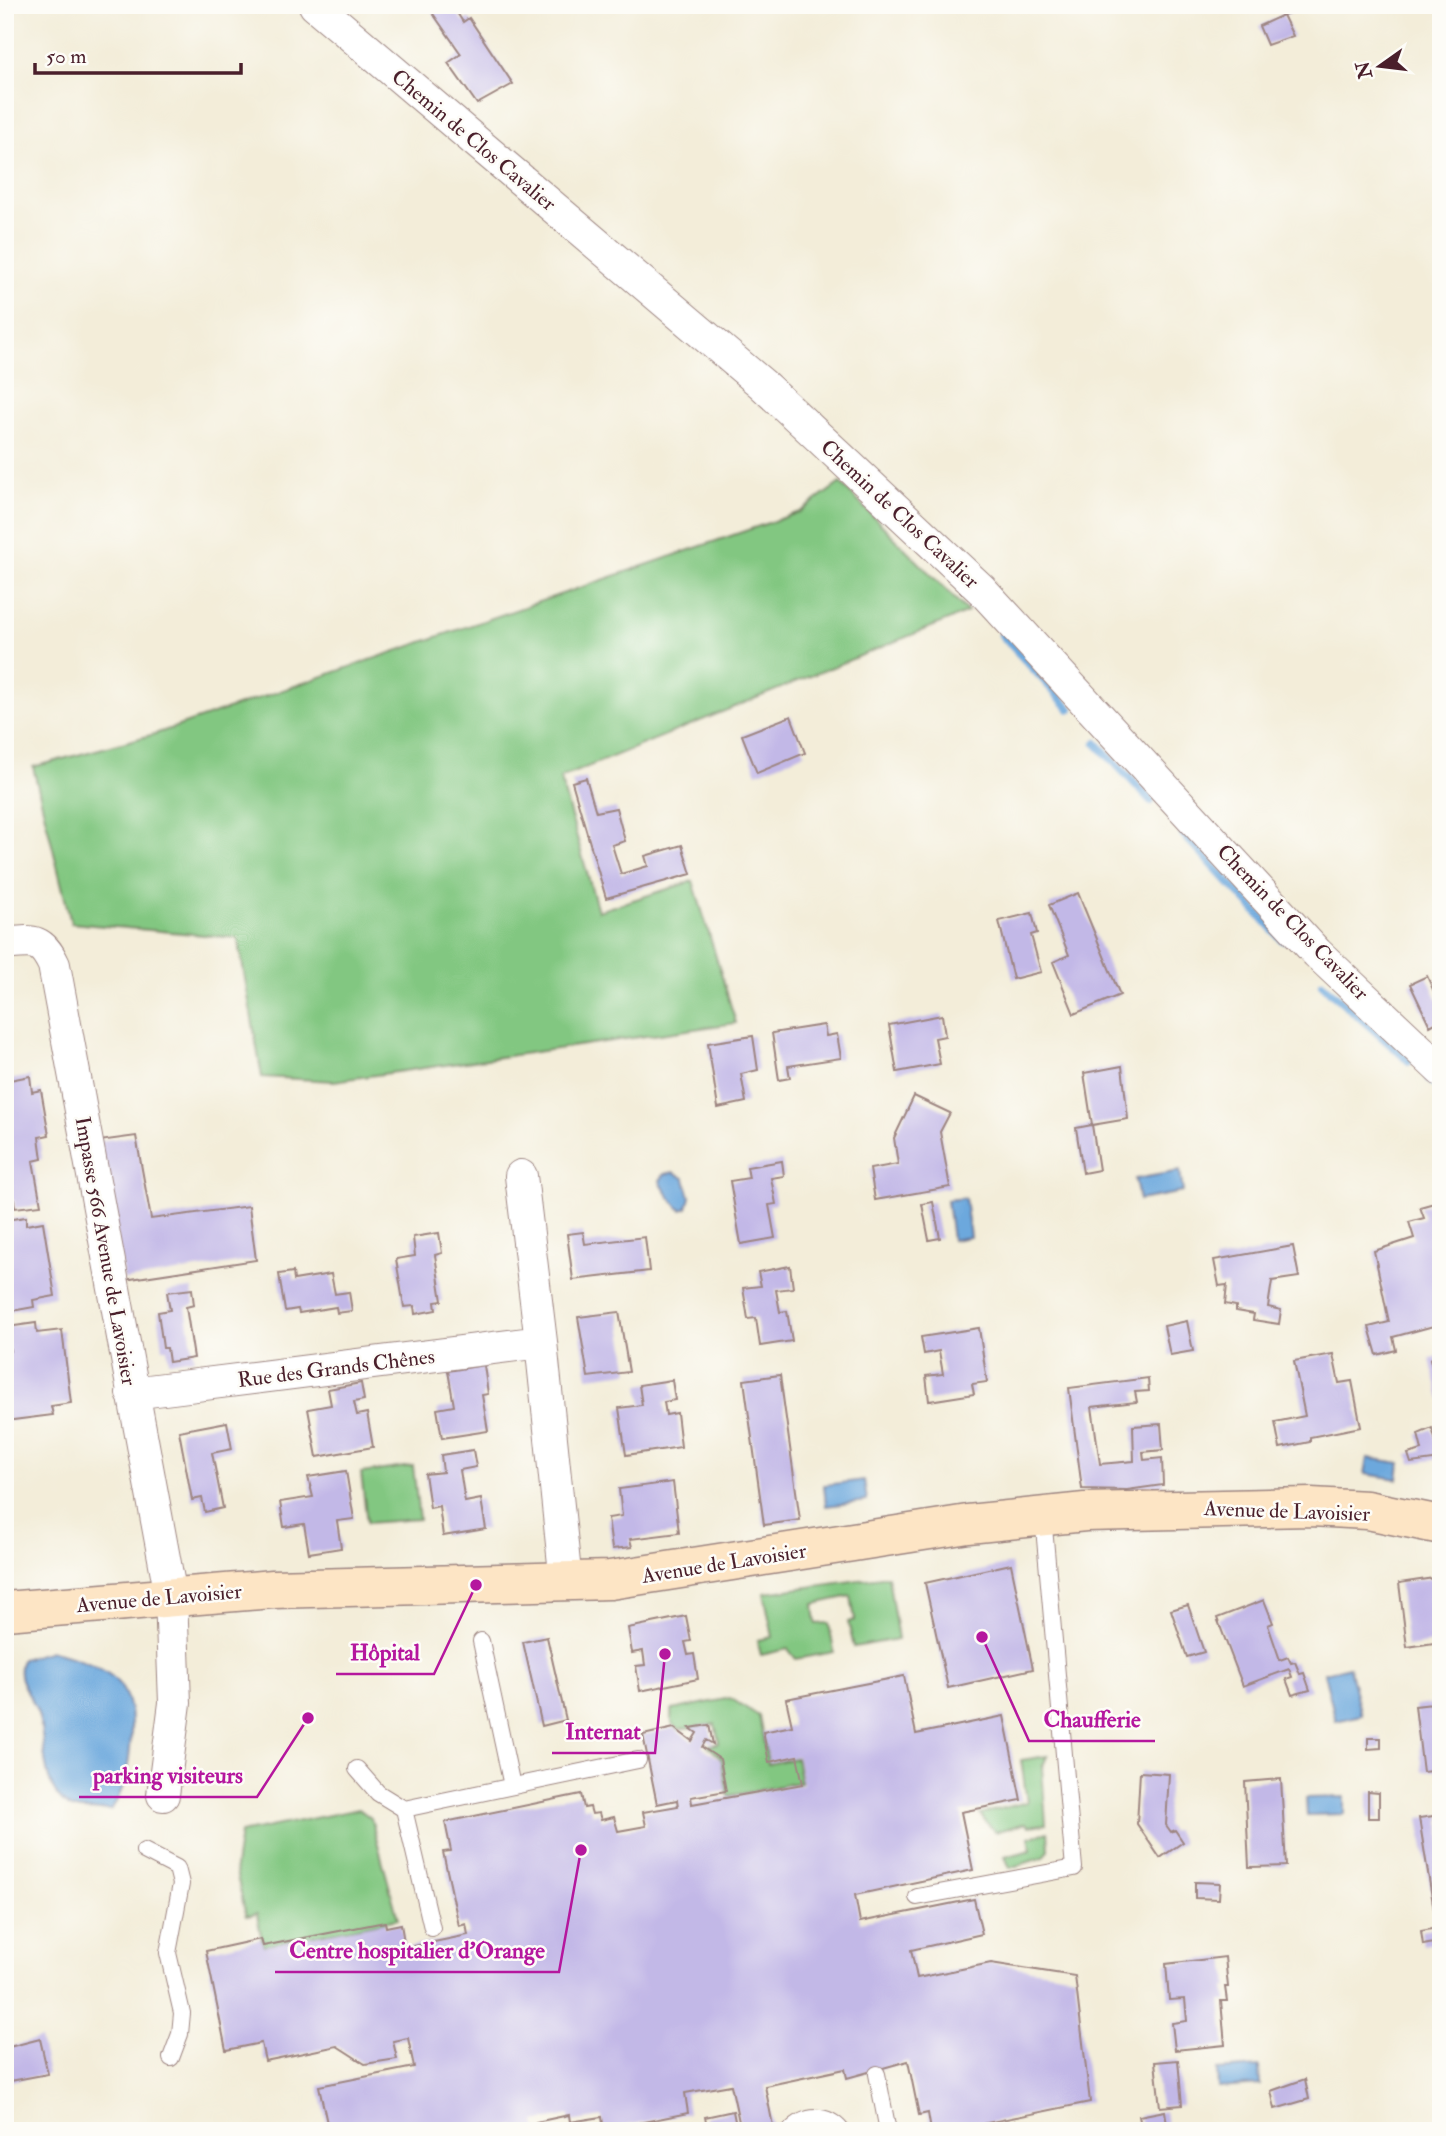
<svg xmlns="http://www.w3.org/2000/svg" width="1446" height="2136" font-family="'IM FELL Double Pica',serif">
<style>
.green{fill:#82c781;stroke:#667356;stroke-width:2}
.water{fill:#6ca8dd;stroke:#5b6484;stroke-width:2}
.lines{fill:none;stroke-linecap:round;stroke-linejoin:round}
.stream{stroke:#6ca8dd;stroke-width:8}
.building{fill:#c2b8e7}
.lane-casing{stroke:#9e8682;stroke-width:18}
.street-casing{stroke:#9e8682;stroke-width:34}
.secondary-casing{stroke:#9e8682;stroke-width:41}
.lane{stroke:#fff;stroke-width:16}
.street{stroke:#fff;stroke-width:32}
.secondary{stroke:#fde5c5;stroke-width:38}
.labels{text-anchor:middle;stroke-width:5;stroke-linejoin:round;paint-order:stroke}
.street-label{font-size:21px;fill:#4a1f2b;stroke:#fdfcf7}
.leader{fill:none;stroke:#b5179e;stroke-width:2.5}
.callout-dot{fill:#b5179e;stroke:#fdfcf7;stroke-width:2.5}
.callout-label{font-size:23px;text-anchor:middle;font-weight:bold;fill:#b5179e;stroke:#fdfcf7;stroke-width:5;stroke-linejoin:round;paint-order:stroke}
</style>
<rect width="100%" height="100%" fill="#fdfcf7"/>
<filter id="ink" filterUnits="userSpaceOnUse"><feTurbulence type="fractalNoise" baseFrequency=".0143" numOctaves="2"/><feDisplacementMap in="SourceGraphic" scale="14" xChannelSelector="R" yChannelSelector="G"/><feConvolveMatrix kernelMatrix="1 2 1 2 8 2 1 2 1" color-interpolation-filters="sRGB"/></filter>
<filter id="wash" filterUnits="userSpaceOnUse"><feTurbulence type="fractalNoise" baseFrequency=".00686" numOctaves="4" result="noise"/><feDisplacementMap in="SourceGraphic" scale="28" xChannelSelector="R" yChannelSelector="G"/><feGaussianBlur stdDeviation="1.57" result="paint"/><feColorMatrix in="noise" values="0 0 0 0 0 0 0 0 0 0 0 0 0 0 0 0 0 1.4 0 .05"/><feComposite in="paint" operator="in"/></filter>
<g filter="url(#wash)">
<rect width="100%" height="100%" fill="#f3edd9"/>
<path class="green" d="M840,483L968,612L560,778L598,911L693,881L736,1023L334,1081L262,1077L238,938L71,923L33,767L155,734L800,512Z
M413,1466L419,1519L367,1523L361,1473Z
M888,1576L898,1639L854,1647L848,1622L855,1620L851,1596L814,1604L816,1624L829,1623L834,1652L796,1659L788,1649L761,1655L757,1640L773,1637L764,1593Z
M730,1698L759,1716L768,1764L796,1758L801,1782L728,1796L721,1758L708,1746L719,1743L715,1724L679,1729L672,1724V1710Z
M1047,1756L1042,1768L1046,1824L1028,1826L1026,1823L995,1832L980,1814L1027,1802L1021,1760Z
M359,1809L371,1818L398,1919L263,1946L257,1914L246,1916L235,1867L240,1833Z
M1048,1832L1049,1850L1044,1857L1010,1868L1005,1857L1031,1850L1029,1837Z"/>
<path class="water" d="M1180,1171L1183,1192L1139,1200L1135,1179Z
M674,1172L685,1179L690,1197L687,1208L681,1210C676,1205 661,1187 660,1180L665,1174Z
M965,1198L970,1237L952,1240L947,1200Z
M1368,1458L1400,1463L1398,1479L1365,1474Z
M864,1480L867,1501L826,1506L824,1485Z
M51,1651C113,1669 137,1680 130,1749C128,1772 124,1791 111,1810C98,1809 78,1813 68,1806C39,1786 47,1742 38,1714C32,1693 13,1682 22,1659Z
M1349,1667L1361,1715L1336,1721L1324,1673Z
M1344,1797V1814L1307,1815L1306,1798Z
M1259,2067L1260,2085L1218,2088L1217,2070Z"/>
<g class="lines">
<path class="stream" d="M1002,635L1070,709
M1096,743L1151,801
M1183,834L1283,940
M1322,984L1409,1061
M1429,1079L1441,1089"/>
</g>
<g id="blocks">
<path class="building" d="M427,5H452L463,22L469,18L513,84L477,104L448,63L461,54Z
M1280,5H1299L1301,9L1283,15Z
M1283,15L1293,36L1267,45L1259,26Z
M791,716L805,753L757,773L742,735Z
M586,778L596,812L616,808L625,841L612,845L621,874L648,866L645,856L682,845L691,874L606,898L572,782Z
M1078,893L1120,995L1074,1014L1053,962L1069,955L1049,905Z
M1032,913L1037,933L1031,935L1041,972L1013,979L999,921Z
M1427,976L1441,1007V1020L1430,1026L1410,984Z
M942,1015L945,1036L935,1038L940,1064L897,1072L889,1025Z
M824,1025L826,1036L837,1034L841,1058L788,1066L790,1078L779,1080L772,1033Z
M753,1036L758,1070L741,1074L746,1102L718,1108L708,1043Z
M1122,1066L1128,1119L1092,1125L1084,1073Z
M30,1076L32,1092L41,1090L49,1135L39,1137L42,1159L33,1161L41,1205L15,1208L14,1200L5,1201V1081Z
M914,1096L950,1113L940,1132L950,1187L875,1200L870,1169L898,1164L894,1138Z
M1092,1125L1099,1170L1083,1173L1076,1128Z
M136,1136L151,1219L249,1206L256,1260L124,1280L99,1141Z
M782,1161L784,1176L771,1178L776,1204L769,1205L775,1238L741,1244L730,1181L749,1178L747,1167Z
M1441,1201V1324L1393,1337L1396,1350L1377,1355L1369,1327L1389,1322L1374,1251L1414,1238L1409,1222L1424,1218L1420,1207Z
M933,1202L940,1238L929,1240L922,1204Z
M26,1217V1225L43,1222L55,1296L33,1300L34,1307L6,1312L5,1220Z
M583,1232L585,1244L645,1237L649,1271L573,1280L567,1234Z
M439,1233L442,1253L435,1255L442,1301L435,1302L436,1310L415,1314L414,1306L404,1307L396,1259L415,1256L413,1237Z
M1293,1246L1299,1277L1272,1281L1268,1307L1281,1310L1279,1324L1253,1320L1254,1314L1236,1311V1306L1225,1304L1227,1285L1219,1286L1214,1260Z
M790,1266L793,1288L776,1290L780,1312L787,1311L792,1341L760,1346L756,1318L748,1319L743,1288L761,1286L758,1272Z
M293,1272L294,1280L331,1274L335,1294L349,1292L352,1311L337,1313L336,1307L299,1313L298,1309L285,1311L279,1274Z
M192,1289L194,1305L186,1307L194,1358L169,1362L167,1348H163L158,1312L170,1310L167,1292Z
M619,1312L629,1372L588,1377L578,1317Z
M1187,1321L1193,1351L1170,1355L1164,1326Z
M36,1323L37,1333L62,1330L71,1403L51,1406L53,1415L5,1421V1351H10L7,1327Z
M979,1328L987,1382L972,1384L974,1394L929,1401L926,1376L943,1374L939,1351L924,1354L921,1337Z
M1333,1354L1339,1383L1352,1381L1361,1427L1310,1437V1442L1280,1448L1275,1422L1305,1416L1294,1361Z
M1441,1355V1398L1440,1399L1430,1359Z
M484,1365L488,1394L482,1395L488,1431L442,1438L437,1409L454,1406L448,1371Z
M780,1375L800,1520L764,1525L744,1380Z
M1148,1378L1149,1391L1135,1392L1137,1402L1092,1407L1100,1464L1134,1461L1133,1426L1161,1424L1163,1450L1143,1452L1144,1460L1162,1458L1163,1485L1127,1490L1082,1489L1069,1388Z
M672,1380L675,1400L664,1402L666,1415L677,1413L681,1447L626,1455L619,1408L642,1405L639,1385Z
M361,1383L364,1400L354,1402L357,1415L367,1413L373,1447L317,1457L308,1409L331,1405L328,1389Z
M227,1422L232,1449L212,1453L223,1508L205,1512L202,1498L192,1500L179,1431Z
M1432,1428L1441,1459L1411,1463L1408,1454L1422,1450L1418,1434Z
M473,1450L476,1467L460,1470L465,1502L481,1499L486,1529L443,1536L439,1506L430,1508L425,1474L443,1472L441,1455Z
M346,1471L354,1519L337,1521L341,1548L309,1553L304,1524L284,1527L280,1502L313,1497L308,1477Z
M673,1482L679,1533L630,1539L632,1547L612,1549L608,1518L622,1516L619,1489Z
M1011,1564L1033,1669L948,1688L925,1583Z
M1441,1577V1642L1407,1647L1399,1583Z
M1264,1600L1273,1623L1268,1625L1280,1660L1288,1657L1291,1663L1295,1662L1300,1674L1304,1673L1310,1690L1292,1695L1286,1679L1292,1677L1289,1669L1243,1686L1217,1618Z
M1188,1605L1204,1652L1187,1657L1171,1610Z
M686,1616L691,1641L685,1642L688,1655L694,1654L698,1679L640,1691L636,1666L645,1665L643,1651L632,1653L628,1628Z
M547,1637L566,1720L542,1726L523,1642Z
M904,1676L916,1734L1004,1716L1021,1800L961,1812L973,1870L855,1895L860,1922L974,1899L982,1934L911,1950L917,1978L991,1963L1075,1976L1090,2102L948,2131H931L928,2113L919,2115L908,2061L847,2078L845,2069L765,2086L774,2131H741L731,2085L685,2093L688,2113L604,2130L602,2117L570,2122L569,2115L536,2122L537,2131H516L515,2126L492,2131H351L347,2124L328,2128L319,2086L414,2067L408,2038L393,2041L397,2059L365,2064L337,2046L265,2061L261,2043L226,2050L206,1951L261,1939L263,1946L385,1922L386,1927L401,1924L405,1948L468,1935L466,1924L459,1926L443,1852L451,1851L445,1822L581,1794L584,1808L590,1807L592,1814L599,1813L601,1820L614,1817L618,1831L646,1826L643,1812L678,1806L677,1800L657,1804L643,1735L674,1728L692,1741L697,1733L690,1728L709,1725L713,1744L706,1740L702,1747L720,1759L726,1791L691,1797L692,1804L803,1784L797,1756L769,1762L763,1732L792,1726L786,1699Z
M1441,1703V1770L1423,1772L1415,1706Z
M1368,1738H1381V1748L1368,1749Z
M1140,1772L1169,1774L1166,1825L1171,1832L1175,1830L1183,1842L1160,1858L1137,1824Z
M1281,1779L1286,1866L1249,1867L1245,1782Z
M1368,1792L1379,1793V1818H1368Z
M1441,1815V1975H1439L1434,1943L1423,1945L1421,1931L1437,1928L1419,1818Z
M1195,1882L1220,1883L1219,1899L1195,1898Z
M1225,1957L1228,1987H1225L1227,2001H1221L1225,2045L1175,2050L1172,2023L1187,2021L1185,1999L1169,2000L1166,1964Z
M5,2036L9,2047L40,2039L48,2074L5,2082Z
M1178,2060L1182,2105L1160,2107L1155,2062Z
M1305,2079L1309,2099L1275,2109L1271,2091Z
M733,2111L737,2131H708L705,2117Z
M1165,2111L1168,2131H1142L1139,2116Z"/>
</g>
</g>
<g filter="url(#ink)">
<use href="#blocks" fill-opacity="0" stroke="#9e8682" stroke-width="2"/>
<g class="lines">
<defs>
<path id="lane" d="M481,1641L512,1786
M357,1769L378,1793L404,1809L432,1928
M404,1809L638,1760
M144,1851L177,1868L181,1884L168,1953L182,2013L180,2034L171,2058
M917,1897L1074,1868L1043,1516
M877,2074L888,2131
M790,2131C805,2114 827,2113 842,2131"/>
<path id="street" d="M315,5L762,384L982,590L1317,953L1441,1070
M5,944C33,941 41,938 54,965L171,1596L175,1703L163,1795
M521,1176L541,1342
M132,1393L541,1342L566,1583"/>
<path id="secondary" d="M5,1611L273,1589L610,1580L968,1524L1085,1512L1311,1507L1367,1510L1441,1525"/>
</defs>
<use href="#lane" class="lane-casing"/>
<use href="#street" class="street-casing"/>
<use href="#secondary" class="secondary-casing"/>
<use href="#lane" class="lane"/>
<use href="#street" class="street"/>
<use href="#secondary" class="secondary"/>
</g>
</g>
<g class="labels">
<g class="street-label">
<text transform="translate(474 140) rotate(40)" y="7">Chemin de Clos Cavalier</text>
<text transform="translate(900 514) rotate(43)" y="7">Chemin de Clos Cavalier</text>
<text transform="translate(1293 922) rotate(46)" y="7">Chemin de Clos Cavalier</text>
<text transform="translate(106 1251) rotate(80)" y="7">Impasse 566 Avenue de Lavoisier</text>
<text transform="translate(336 1368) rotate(-7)" y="7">Rue des Grands Chênes</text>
<text transform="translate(1287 1511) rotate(2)" y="7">Avenue de Lavoisier</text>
<text transform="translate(724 1563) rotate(-9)" y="7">Avenue de Lavoisier</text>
<text transform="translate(159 1598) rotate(-5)" y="7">Avenue de Lavoisier</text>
</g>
</g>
<path class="leader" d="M476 1585L434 1674H336M982 1637L1029 1741H1155M665 1654L655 1753H552M308 1718L257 1797H79M581 1850L559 1972H275"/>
<g class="callout-dot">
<circle cx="476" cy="1585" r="7"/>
<circle cx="982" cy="1637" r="7"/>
<circle cx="665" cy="1654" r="7"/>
<circle cx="308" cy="1718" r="7"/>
<circle cx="581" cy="1850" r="7"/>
</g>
<g class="callout-label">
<text x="385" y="1660">Hôpital</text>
<text x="1092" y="1727">Chaufferie</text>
<text x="603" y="1739">Internat</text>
<text x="168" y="1783">parking visiteurs</text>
<text x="417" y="1958">Centre hospitalier d'Orange</text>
</g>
<rect width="1446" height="2136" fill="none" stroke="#fdfcf7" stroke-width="28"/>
<g transform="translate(1380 66) rotate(256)" stroke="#fdfcf7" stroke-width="5" paint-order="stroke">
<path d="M0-5L12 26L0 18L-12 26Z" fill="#4a1f2b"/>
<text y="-10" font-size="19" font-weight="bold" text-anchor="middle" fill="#4a1f2b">N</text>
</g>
<path d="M35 63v10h206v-10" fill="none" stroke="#4a1f2b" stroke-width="3.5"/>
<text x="46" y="63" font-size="21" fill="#4a1f2b" stroke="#fdfcf7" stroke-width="5" paint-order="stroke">50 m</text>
</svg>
